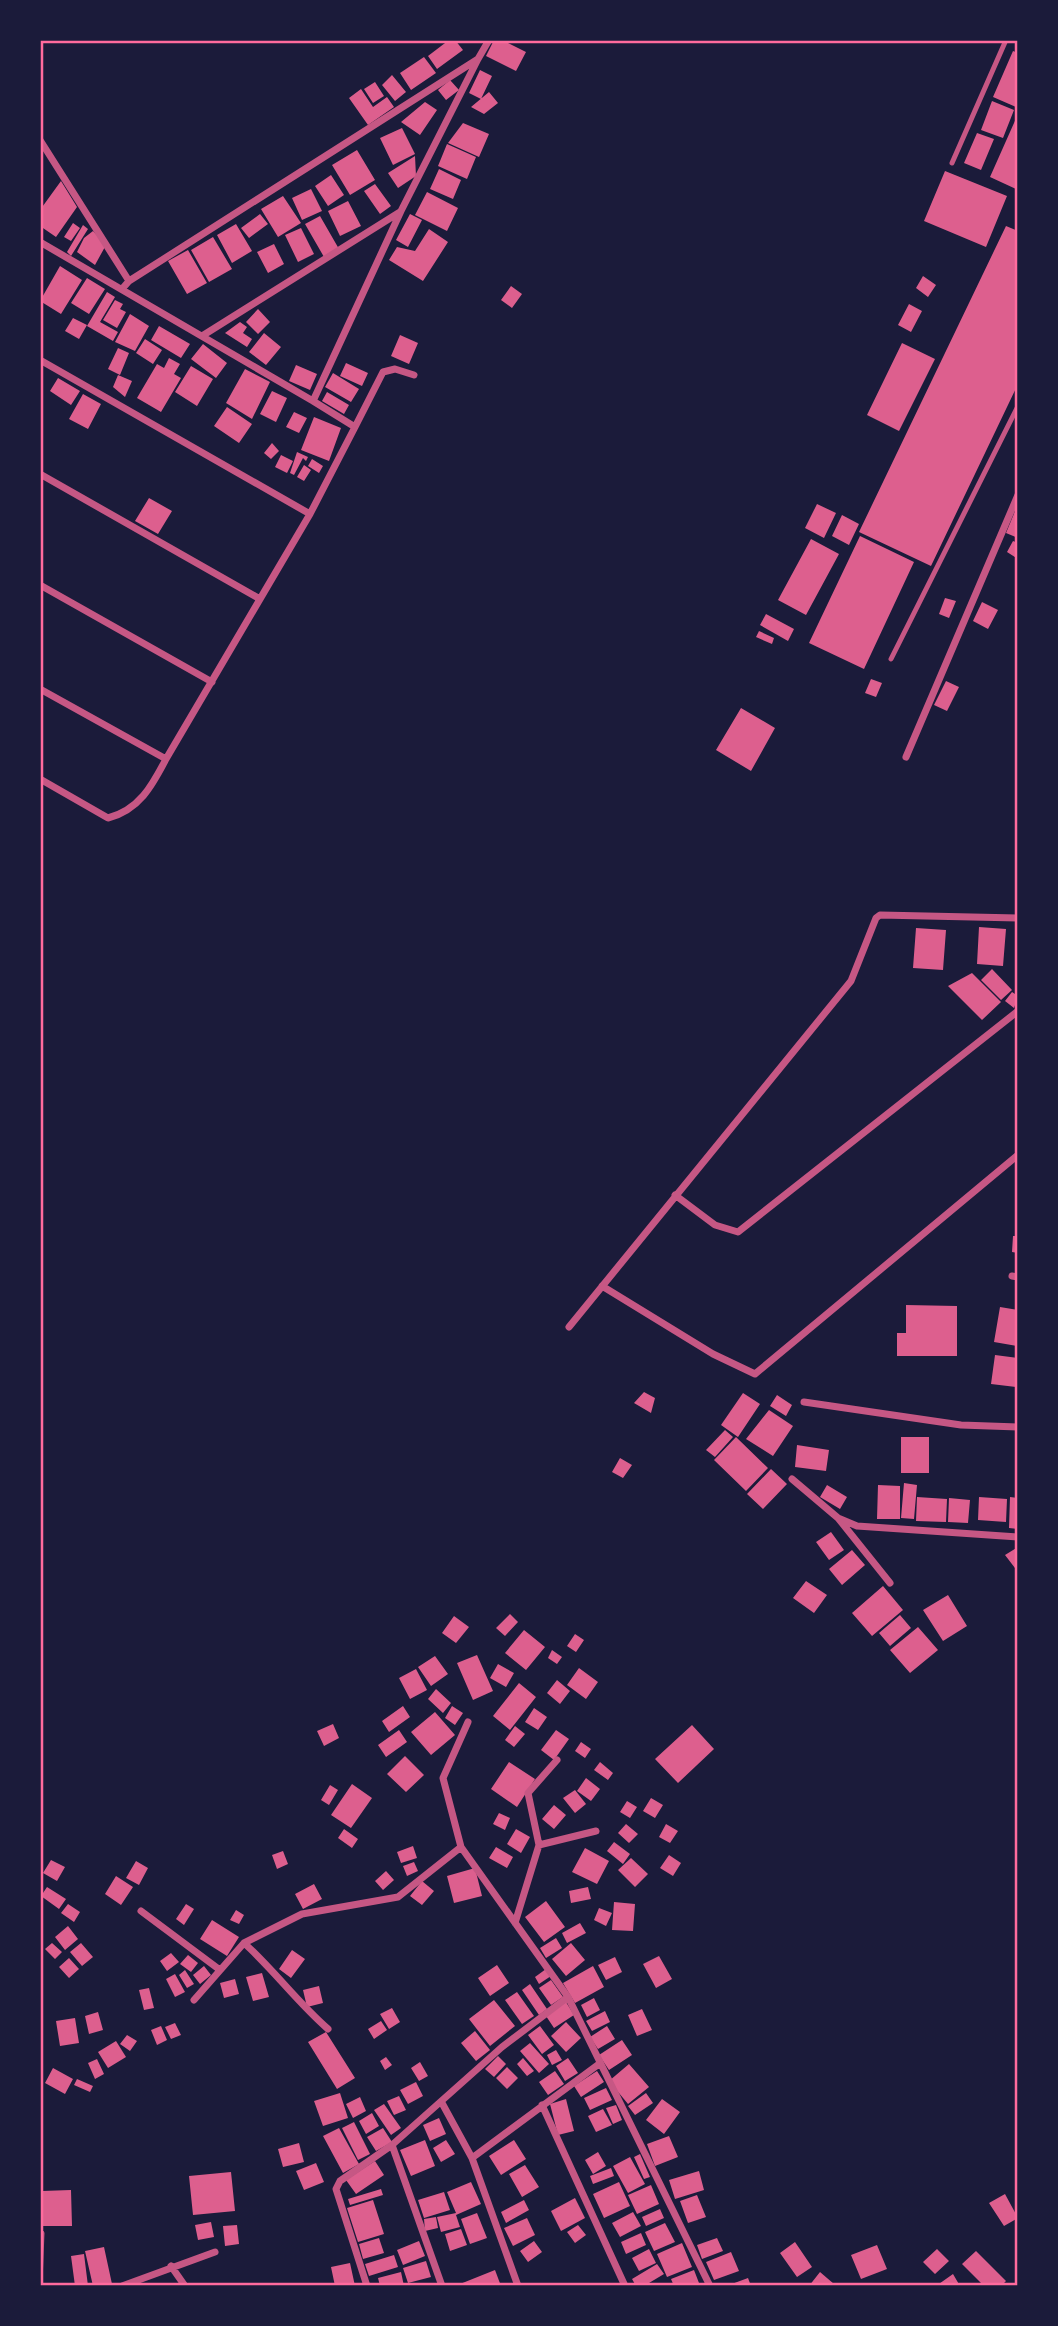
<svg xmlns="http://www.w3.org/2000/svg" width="1058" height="2326" font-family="Figtree,sans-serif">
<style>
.building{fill:#dd5f8e}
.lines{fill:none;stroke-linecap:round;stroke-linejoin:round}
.service{stroke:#c65784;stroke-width:5}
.minor{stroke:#c65784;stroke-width:7}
.neatline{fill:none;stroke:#ff6b9d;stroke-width:2.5}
</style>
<rect width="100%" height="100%" fill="#1b1b3a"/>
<path class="building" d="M449,40H455L463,50L437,69L428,56Z
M494,40H502L526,52L516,71L486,56Z
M1013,51L1018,53L1016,107L993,97Z
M424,57L436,73L411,90L400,73Z
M480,70L492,76L481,99L469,93Z
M392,75L406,92L395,101L382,85Z
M450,80L459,90L446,100L438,90Z
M375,82L384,96L373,103L364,89Z
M361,89L373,107L387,97L394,107L368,125L349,98Z
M489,92L498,103L484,114L471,107Z
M992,101L1014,110L1003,138L981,130Z
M425,102L437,110L420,135L401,122Z
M1018,114V185L1016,189L990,177Z
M463,123L489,134L479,157L448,143Z
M402,128L415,154L393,165L380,138Z
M977,133L994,139L981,170L964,163Z
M447,144L476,157L467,179L438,166Z
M357,150L375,180L350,195L332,165Z
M415,156L416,176L398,188L388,173Z
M439,169L461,180L453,199L430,189Z
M945,171L1007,196L986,247L924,221Z
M331,175L344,195L328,206L315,186Z
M61,181L77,207L56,237L40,226V210Z
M375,184L391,206L380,214L364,191Z
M311,189L322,211L302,220L292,198Z
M427,192L458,208L447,231L415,215Z
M283,196L301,223L278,237L261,209Z
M348,201L361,226L340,236L328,211Z
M260,214L268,224L249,238L241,228Z
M410,214L422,220L408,247L396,240Z
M320,216L339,249L324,257L305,224Z
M73,223L80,228L71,241L64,237Z
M236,224L252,251L232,263L217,235Z
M83,225L88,229L71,256L67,252Z
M1006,226L1018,231V384L931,566L859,532Z
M301,228L314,254L298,262L285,235Z
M429,229L448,242L423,281L389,260L397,247L415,251Z
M93,231L106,245L95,265L77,252L84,238Z
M213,237L232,269L209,282L191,250Z
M274,244L284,264L268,273L257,252Z
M188,250L207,283L187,294L168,261Z
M60,266L82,280L61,314L40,301Z
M923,276L936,285L928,297L916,288Z
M87,278L105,289L89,314L71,303Z
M511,286L522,294L512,308L501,300Z
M107,292L115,297L100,322L118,332L113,341L87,326Z
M115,300L123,304L120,309L126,312L117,328L103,320Z
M909,304L922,311L911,332L898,325Z
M258,309L270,322L258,334L246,322Z
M130,314L149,326L135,351L115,342Z
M73,318L87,325L79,339L65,331Z
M240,322L247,327L243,333L252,339L247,347L225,333Z
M159,326L190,344L181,358L151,340Z
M264,333L281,347L266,365L249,352Z
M400,335L418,343L409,364L391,356Z
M145,339L162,350L153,364L136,353Z
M902,343L935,359L899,431L867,415Z
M203,344L227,363L216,378L191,359Z
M118,348L129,353L120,375L108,369Z
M169,358L180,364L174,374L181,378L161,412L137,398L157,364L164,368Z
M346,363L368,373L362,386L340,376Z
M296,365L317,374L310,390L289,381Z
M191,366L213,379L197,406L175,392Z
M245,369L270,382L252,419L226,403Z
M333,373L359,389L351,402L325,387Z
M118,375L132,381L125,397L113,387Z
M58,378L80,391L71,405L50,391Z
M272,391L287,398L276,422L260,414Z
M327,392L349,405L344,414L322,401Z
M83,394L101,404L88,429L69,419Z
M227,407L252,424L239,443L214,426Z
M294,412L307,418L299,433L286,427Z
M314,417L341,428L329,461L301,450Z
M272,443L279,451L271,459L264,453Z
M297,452L308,457L306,461L303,458L294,475L290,473Z
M281,455L293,461L287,473L275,467Z
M312,459L323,466L319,473L308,466Z
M304,465L311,470L304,481L297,477Z
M149,498L172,511L158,534L135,521Z
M817,504L836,513L824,538L805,528Z
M1018,504V538L1006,533Z
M842,515L859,524L849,545L832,536Z
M860,536L914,562L864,669L809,643Z
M811,539L839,554L806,615L778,600Z
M1013,541L1018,543V559L1007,552Z
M945,598L956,601L949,618L939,614Z
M982,602L998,610L988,629L973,621Z
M766,614L794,629L788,641L760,625Z
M759,631L774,638L772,644L756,637Z
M871,679L882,683L876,697L865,693Z
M946,681L959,687L947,711L934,705Z
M741,708L775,728L751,771L716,750Z
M979,927L1006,929L1003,966L977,964Z
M916,928L946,930L943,970L913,968Z
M992,969L1012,990L1001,1000L981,980Z
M972,973L1001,1002L982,1020L948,986Z
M1012,992L1018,996L1014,1008L1005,1001Z
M1013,1236H1018V1253L1012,1252Z
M906,1305L957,1306V1356H897V1333H906Z
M1000,1307L1018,1310L1017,1346L994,1342Z
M995,1355L1018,1358L1016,1387L991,1384Z
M644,1392L655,1398L651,1413L634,1403Z
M743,1393L760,1404L738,1437L721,1425Z
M777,1395L792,1405L786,1416L770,1406Z
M769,1410L793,1426L773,1456L746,1439Z
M725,1430L733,1437L715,1457L706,1450Z
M736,1437L768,1468L746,1491L714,1460Z
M901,1437H929V1473H901Z
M797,1445L829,1450L826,1471L795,1467Z
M620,1458L632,1465L623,1478L612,1472Z
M771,1469L787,1484L763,1509L747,1494Z
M904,1483L917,1485L914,1519L901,1518Z
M827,1485L847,1497L840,1509L820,1497Z
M878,1485L900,1486V1519H877Z
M917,1497L947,1499L946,1522L916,1521Z
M979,1497L1007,1499L1006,1522L978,1520Z
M1010,1497L1018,1498V1529L1009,1528Z
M949,1498L970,1500L968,1523L948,1522Z
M831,1532L844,1550L829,1560L816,1542Z
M1018,1547V1572L1005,1555Z
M852,1550L865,1565L842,1585L829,1569Z
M806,1581L827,1595L814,1613L793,1598Z
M883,1586L903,1610L872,1636L852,1613Z
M948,1595L967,1626L943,1641L923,1610Z
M510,1614L518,1622L505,1636L496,1628Z
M900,1615L911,1628L890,1646L879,1633Z
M454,1616L469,1627L456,1643L442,1633Z
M918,1627L938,1650L910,1673L890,1650Z
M524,1630L545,1647L526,1670L505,1653Z
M575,1634L584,1640L576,1652L567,1646Z
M552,1650L562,1657L557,1664L548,1658Z
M477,1655L493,1691L473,1700L457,1663Z
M435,1656L448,1674L431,1686L418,1667Z
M498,1664L514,1673L506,1687L490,1678Z
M579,1668L598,1682L586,1699L567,1685Z
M416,1669L427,1690L410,1699L399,1678Z
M557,1680L570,1691L560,1704L547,1693Z
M519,1683L536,1697L510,1730L493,1716Z
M436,1689L451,1703L443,1713L428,1699Z
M403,1706L410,1717L389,1732L382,1721Z
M452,1706L463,1713L455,1725L445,1718Z
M534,1708L547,1717L538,1730L525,1722Z
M435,1712L455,1735L431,1755L411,1732Z
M333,1724L339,1738L324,1746L317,1731Z
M692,1725L714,1749L678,1783L655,1759Z
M515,1726L525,1734L514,1747L505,1740Z
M399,1730L407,1742L386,1757L378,1745Z
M556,1730L569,1739L554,1760L541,1750Z
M581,1742L591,1749L585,1758L575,1751Z
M405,1756L424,1775L406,1792L387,1774Z
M509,1762L535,1779L517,1807L491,1789Z
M600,1762L613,1773L608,1780L594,1770Z
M586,1778L600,1789L591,1801L577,1791Z
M352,1784L372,1798L351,1828L331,1815Z
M330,1785L338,1790L329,1805L321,1800Z
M575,1790L586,1804L575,1813L563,1798Z
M651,1798L663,1805L655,1818L643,1811Z
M627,1801L637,1807L630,1818L620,1812Z
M554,1805L566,1815L554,1829L542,1819Z
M499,1813L510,1818L505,1830L493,1824Z
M626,1824L638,1834L629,1843L618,1833Z
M666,1824L678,1831L670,1843L659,1837Z
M344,1829L358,1839L352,1848L338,1838Z
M516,1829L530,1837L521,1853L507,1844Z
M614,1842L630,1854L623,1864L607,1851Z
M413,1846L417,1858L401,1863L397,1852Z
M496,1847L513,1857L507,1868L489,1858Z
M585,1848L609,1861L597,1884L572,1872Z
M283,1851L288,1864L277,1869L272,1855Z
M669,1855L681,1863L673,1876L660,1868Z
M631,1858L648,1874L635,1887L618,1870Z
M51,1860L65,1867L57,1881L43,1873Z
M136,1861L148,1868L139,1885L126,1878Z
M414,1862L418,1871L407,1876L403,1866Z
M475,1868L482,1896L454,1903L447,1876Z
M386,1871L394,1880L383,1890L375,1881Z
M116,1876L133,1887L121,1905L105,1894Z
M422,1881L434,1891L422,1905L410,1896Z
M314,1884L322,1899L303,1909L295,1894Z
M47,1887L66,1899L59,1909L41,1896Z
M588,1887L591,1899L571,1903L569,1891Z
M546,1901L565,1927L544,1942L525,1917Z
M614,1902L635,1904L633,1931L612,1930Z
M68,1904L80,1912L74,1922L61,1913Z
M186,1904L194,1909L184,1925L176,1919Z
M599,1908L612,1913L606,1926L594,1920Z
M236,1910L244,1915L239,1924L230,1920Z
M212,1920L239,1937L227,1956L200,1939Z
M580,1923L586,1933L567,1943L562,1933Z
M68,1926L78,1939L65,1950L55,1937Z
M556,1938L562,1948L546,1958L540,1948Z
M52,1943L62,1952L55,1959L45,1949Z
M81,1943L93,1957L82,1966L70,1952Z
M571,1943L585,1960L566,1976L552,1959Z
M292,1950L305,1959L291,1978L279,1969Z
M171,1953L179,1962L167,1971L160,1961Z
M188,1955L198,1963L191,1972L180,1964Z
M659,1956L672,1979L656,1988L643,1964Z
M615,1957L622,1972L606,1980L598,1965Z
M69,1958L79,1969L69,1978L59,1967Z
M497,1965L509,1983L490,1996L478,1978Z
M204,1966L211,1975L200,1984L193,1975Z
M593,1966L604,1987L575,2003L563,1983Z
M546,1969L551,1976L539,1984L535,1977Z
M185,1970L194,1984L187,1988L179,1975Z
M262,1973L269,1997L253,2001L246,1977Z
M175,1974L185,1992L175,1997L166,1979Z
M235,1979L239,1994L224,1998L220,1983Z
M551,1980L563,1997L551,2005L539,1988Z
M530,1984L547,2009L539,2015L522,1990Z
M319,1986L323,2003L307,2007L303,1990Z
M149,1988L154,2008L144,2010L139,1990Z
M517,1992L534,2016L522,2024L505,2000Z
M594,1998L600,2010L587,2017L581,2005Z
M494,2000L515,2026L490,2046L469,2019Z
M566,2002L574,2015L554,2028L546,2016Z
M392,2008L400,2022L389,2029L380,2014Z
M642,2009L652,2030L637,2036L628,2015Z
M605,2011L610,2022L592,2031L586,2021Z
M98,2012L103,2030L89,2034L85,2016Z
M75,2018L79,2043L60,2046L56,2021Z
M381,2021L387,2030L374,2039L368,2029Z
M566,2022L581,2038L566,2052L551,2036Z
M175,2023L181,2035L171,2039L165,2027Z
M161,2026L167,2040L157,2045L151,2030Z
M540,2026L554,2045L542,2054L528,2035Z
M607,2026L615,2039L598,2049L590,2037Z
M475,2031L490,2050L476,2061L461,2043Z
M326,2032L355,2078L337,2089L308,2042Z
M127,2035L137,2041L130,2051L120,2044Z
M622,2040L632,2055L609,2070L599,2055Z
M116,2041L126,2057L108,2068L98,2052Z
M530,2043L549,2064L539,2073L520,2051Z
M556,2050L562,2060L552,2065L547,2055Z
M498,2056L506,2064L494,2077L485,2069Z
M386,2057L392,2065L385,2070L380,2061Z
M523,2058L534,2071L527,2076L517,2064Z
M568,2058L578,2073L565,2081L556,2066Z
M97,2059L104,2074L95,2079L88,2063Z
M420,2062L428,2076L419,2081L411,2068Z
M629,2064L649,2087L628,2104L609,2081Z
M507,2067L518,2078L507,2089L496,2078Z
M53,2068L73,2079L65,2094L45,2083Z
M555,2071L564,2084L548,2095L539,2082Z
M597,2071L604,2082L581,2097L574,2086Z
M77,2079L93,2086L90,2092L74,2085Z
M416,2082L423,2096L408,2104L400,2090Z
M606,2088L612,2100L590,2110L584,2098Z
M340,2093L348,2118L323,2126L314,2101Z
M646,2093L653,2103L635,2115L628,2106Z
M399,2096L406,2110L394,2115L387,2101Z
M360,2097L366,2111L353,2118L346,2104Z
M566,2099L574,2131L558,2135L550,2104Z
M662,2099L680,2112L664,2134L646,2120Z
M384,2104L401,2128L391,2135L374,2110Z
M616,2105L622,2120L613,2124L606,2108Z
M603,2109L612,2125L596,2132L588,2116Z
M372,2113L379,2126L366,2134L359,2121Z
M439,2118L446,2134L430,2141L423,2125Z
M354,2122L370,2154L358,2160L342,2128Z
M339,2128L359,2164L343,2173L323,2136Z
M383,2128L392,2142L376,2151L367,2137Z
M669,2136L678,2157L655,2166L647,2144Z
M425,2140L435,2166L411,2176L400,2150Z
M446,2140L455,2154L441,2162L433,2148Z
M514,2140L526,2159L501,2175L489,2156Z
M299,2143L304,2162L283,2167L278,2149Z
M598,2152L606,2166L593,2174L585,2160Z
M640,2154L650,2177L644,2179L634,2157Z
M630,2157L645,2184L628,2193L613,2166Z
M375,2161L384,2175L356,2194L346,2180Z
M316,2163L324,2182L304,2190L296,2171Z
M525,2165L539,2187L522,2197L509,2174Z
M611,2168L614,2176L593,2184L590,2176Z
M699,2171L704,2190L675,2199L669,2180Z
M231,2172L235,2211L193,2215L189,2176Z
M471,2182L481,2204L456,2215L460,2227L441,2232L437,2217L456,2213L447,2192Z
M619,2182L630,2206L604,2218L593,2194Z
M651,2185L659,2204L637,2214L628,2195Z
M381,2189L383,2195L350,2205L348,2199Z
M71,2190L72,2226H43L42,2191Z
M444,2192L450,2210L424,2218L418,2200Z
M1005,2194L1018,2218L1004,2226L989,2203Z
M697,2195L706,2217L688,2223L680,2201Z
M575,2198L585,2218L561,2231L551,2211Z
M373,2200L384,2234L358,2242L347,2208Z
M524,2200L529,2210L506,2223L501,2212Z
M660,2209L664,2218L646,2226L642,2217Z
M633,2212L641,2226L620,2237L612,2223Z
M477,2213L487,2238L470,2244L461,2219Z
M436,2217L438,2228L425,2231L424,2219Z
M527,2218L535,2235L513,2246L504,2228Z
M211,2222L214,2237L198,2240L195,2225Z
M665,2223L675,2242L654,2251L645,2232Z
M237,2225L239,2244L225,2246L223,2226Z
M578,2225L586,2235L575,2243L567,2232Z
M461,2229L467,2245L450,2251L445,2234Z
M641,2233L646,2245L626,2254L621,2242Z
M379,2238L384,2253L363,2259L359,2244Z
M717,2238L723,2251L702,2259L697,2245Z
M419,2241L425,2256L403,2265L397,2250Z
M534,2241L542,2252L528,2262L520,2251Z
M795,2242L812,2267L797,2277L780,2253Z
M682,2243L692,2267L667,2277L657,2254Z
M877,2245L887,2269L861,2279L851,2255Z
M104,2247L112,2284L93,2286L85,2251Z
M649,2249L656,2263L639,2271L632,2258Z
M937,2249L949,2261L935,2274L923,2262Z
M976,2251L1006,2281L1001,2286H984L962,2264Z
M731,2252L739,2271L714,2280L706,2262Z
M84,2254L88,2286H75L71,2256Z
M394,2255L398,2267L369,2276L365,2264Z
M426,2261L431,2277L408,2283L403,2268Z
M350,2263L355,2286H335L331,2267Z
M657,2264L664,2274L644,2286H636L632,2279Z
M495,2270L501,2286H455Z
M694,2270L699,2283L674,2286L671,2279Z
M401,2272L404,2286H380L378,2278Z
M820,2272L834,2284L833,2286H809Z
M953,2274L960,2286H936Z
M748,2278L751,2286H729V2285Z"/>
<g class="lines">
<path class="service" d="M952,163L1006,40
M891,659L1018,406
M40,2282L42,2233"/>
<path class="minor" d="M40,140L129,281
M40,242L313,401L401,211L478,59
M122,289L129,281L478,59L489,40
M202,336L400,212
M40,360L310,514
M355,427L383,372L395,369L414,375
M40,474L260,599
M40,585L212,682
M40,689L166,759L310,514L355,427L313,401
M906,757L1018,495
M40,779L108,818C139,810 152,786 166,759
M675,1195L715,1225L738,1232L1018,1011
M1012,1276L1018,1277
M602,1286L713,1354L755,1374L1018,1155
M569,1327L851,981L876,918L880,915L1018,918
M804,1402L961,1425L1018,1427
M792,1479L838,1518L857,1526L1018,1537
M838,1518L890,1583
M468,1722L443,1778L461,1847L568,1997L710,2286
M539,1845L596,1831
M141,1911L220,1970
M515,1923L539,1845L528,1793L557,1760
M244,1943C274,1970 297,2002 328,2029
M194,2000L244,1943L302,1914L398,1897L461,1847
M442,2103L472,2158L518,2286
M542,2105L625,2286
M392,2145L442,2286
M472,2158L599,2064
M171,2266L185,2286
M122,2286L215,2252
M367,2286L336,2189L340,2181L392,2145L502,2047L568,1997"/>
</g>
<rect width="1058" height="2326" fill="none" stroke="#1b1b3a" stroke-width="84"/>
<rect x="42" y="42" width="974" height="2242" class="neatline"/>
</svg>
